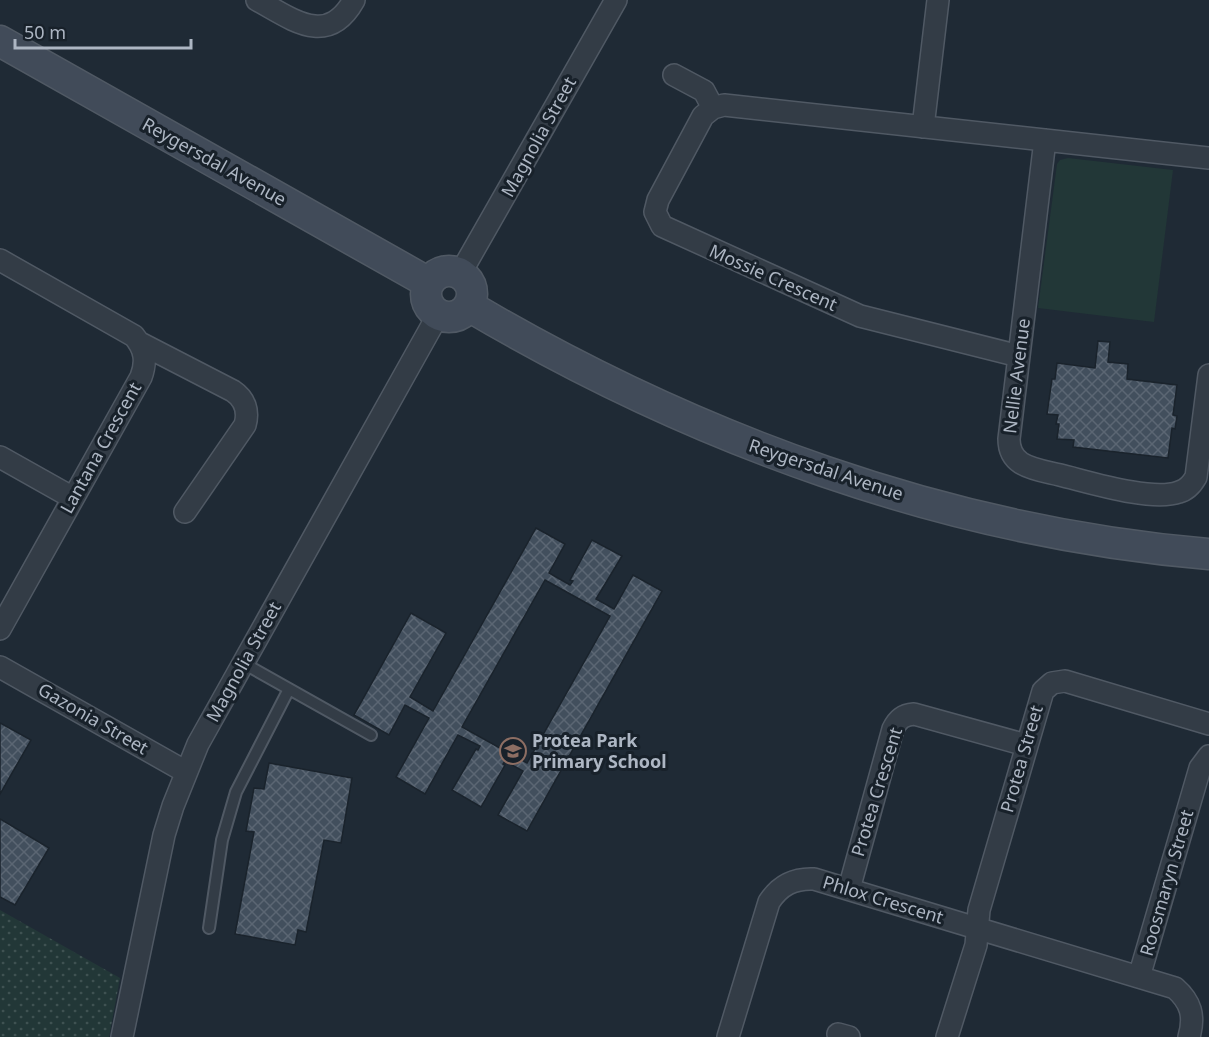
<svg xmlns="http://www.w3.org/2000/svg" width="1209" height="1037" font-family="'Noto Sans',sans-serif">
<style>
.grass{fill:url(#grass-dots)}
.park{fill:#223737}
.building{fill:url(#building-cross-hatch);stroke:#1a232c;stroke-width:1.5;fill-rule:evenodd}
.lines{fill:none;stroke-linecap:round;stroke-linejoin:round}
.service-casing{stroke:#505964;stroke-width:14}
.minor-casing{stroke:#505964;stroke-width:24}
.secondary-casing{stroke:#505964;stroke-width:33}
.service{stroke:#333c46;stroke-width:10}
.minor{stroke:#333c46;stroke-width:21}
.secondary{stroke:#414b59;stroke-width:30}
.labels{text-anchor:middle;stroke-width:6;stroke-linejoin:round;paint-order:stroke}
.street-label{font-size:18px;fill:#adb6c3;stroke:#18212a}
.poi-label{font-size:18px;font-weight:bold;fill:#adb6c3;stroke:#18212a;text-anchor:start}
</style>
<defs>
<pattern id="grass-dots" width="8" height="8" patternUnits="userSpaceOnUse" patternTransform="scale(1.5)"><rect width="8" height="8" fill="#223737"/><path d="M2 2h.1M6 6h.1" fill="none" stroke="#3f5252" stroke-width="1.8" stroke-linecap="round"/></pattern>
<pattern id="building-cross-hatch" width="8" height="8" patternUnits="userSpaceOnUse" patternTransform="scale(1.5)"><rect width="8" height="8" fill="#424f5d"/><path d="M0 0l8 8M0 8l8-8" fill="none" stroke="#5b6673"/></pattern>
</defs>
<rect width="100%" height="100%" fill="#1f2a35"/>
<path class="grass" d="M0,910L120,978L109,1037H0Z"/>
<path class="park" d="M1068,158L1173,170L1154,322L1038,308L1057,164L1060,160Z"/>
<path class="building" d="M1098,341L1110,342L1108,362L1128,364L1127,379L1177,385L1173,415L1177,416L1175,429L1172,428L1168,458L1073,447L1074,440L1057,439L1059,424H1056L1058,415L1047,414L1052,379H1055L1057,363L1095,368Z
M536,528L565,544L549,573L570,585L573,581L570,580L592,540L622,556L596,599L614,609L633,575L662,591L527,831L498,815L523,771L505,761L503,764L505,765L481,807L452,790L476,749L478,750L480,746L458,735L425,794L396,777L429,718L405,705L389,735L354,715L411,613L446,633L410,697L433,711ZM545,580L610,616L527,763L462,727Z
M0,723L31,740L0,794Z
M269,763L352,778L341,843L324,840L306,932L298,930L295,945L235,934L254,832L246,831L254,788L264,789Z
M0,819L49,848L15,905L0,897Z"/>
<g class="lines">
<defs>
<path id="service" d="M243,663L371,735
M209,928L222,840L236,792L289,689"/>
<path id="minor" d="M257,0C292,19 327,48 354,0
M674,75L704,91L713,108
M923,127L938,0
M1045,140L1009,439C1009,449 1012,457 1021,463C1032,470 1048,472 1060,475C1089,482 1152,502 1179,492C1187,490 1192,484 1196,477L1209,375
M0,260L134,336C145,349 147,361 141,377L0,629
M460,274L616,0
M140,343L233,391C245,399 249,411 245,425L185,512
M1019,356L860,316L662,226L655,212L658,200L703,116L713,108L724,105L1209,158
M0,457L73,498
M0,667L186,772
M849,889L893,729C898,719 903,715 914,714L1026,745
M1139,977L1200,768L1209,756
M838,1034L849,1037
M122,1037L164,835L173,806L198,744L438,315
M728,1037L769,902C780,885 794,878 814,879L1175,988C1191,1002 1195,1016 1189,1037
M947,1037L976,945L979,910L1043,691L1052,683L1065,681L1209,724"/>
<path id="secondary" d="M0,41L429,283
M426 294a23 23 0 1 1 46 0a23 23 0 1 1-46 0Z
M469,306C694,439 947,532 1209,554"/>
</defs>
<use href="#service" class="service-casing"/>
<use href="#minor" class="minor-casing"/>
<use href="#secondary" class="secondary-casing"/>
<use href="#service" class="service"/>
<use href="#minor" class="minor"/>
<use href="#secondary" class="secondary"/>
</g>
<defs>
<symbol id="school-ring" viewBox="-11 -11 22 22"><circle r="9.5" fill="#18212a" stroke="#8d6e63" stroke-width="1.5"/><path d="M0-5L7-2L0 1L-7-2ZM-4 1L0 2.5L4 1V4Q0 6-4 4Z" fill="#8d6e63"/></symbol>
</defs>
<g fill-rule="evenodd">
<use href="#school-ring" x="498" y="736" width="30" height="30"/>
</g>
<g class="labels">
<g class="street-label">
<text transform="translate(539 137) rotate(-61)" y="6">Magnolia Street</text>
<text transform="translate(214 162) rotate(29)" y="6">Reygersdal Avenue</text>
<text transform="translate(773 278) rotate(24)" y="6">Mossie Crescent</text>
<text transform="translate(1017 376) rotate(-83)" y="6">Nellie Avenue</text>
<text transform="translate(101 448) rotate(-61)" y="6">Lantana Crescent</text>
<text transform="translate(826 470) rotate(18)" y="6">Reygersdal Avenue</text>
<text transform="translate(244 662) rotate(-61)" y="6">Magnolia Street</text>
<text transform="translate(93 719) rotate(30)" y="6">Gazonia Street</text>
<text transform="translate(1022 759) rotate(-74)" y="6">Protea Street</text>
<text transform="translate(877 792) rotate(-73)" y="6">Protea Crescent</text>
<text transform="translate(1167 883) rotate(-74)" y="6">Roosmaryn Street</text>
<text transform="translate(883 900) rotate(17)" y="6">Phlox Crescent</text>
</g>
<g class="poi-label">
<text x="532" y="747">Protea Park<tspan x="532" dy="21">Primary School</tspan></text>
</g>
</g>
<path d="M15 39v9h176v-9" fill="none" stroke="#adb6c3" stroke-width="3"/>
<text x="24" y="39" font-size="18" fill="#adb6c3" stroke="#18212a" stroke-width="4.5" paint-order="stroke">50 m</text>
</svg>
